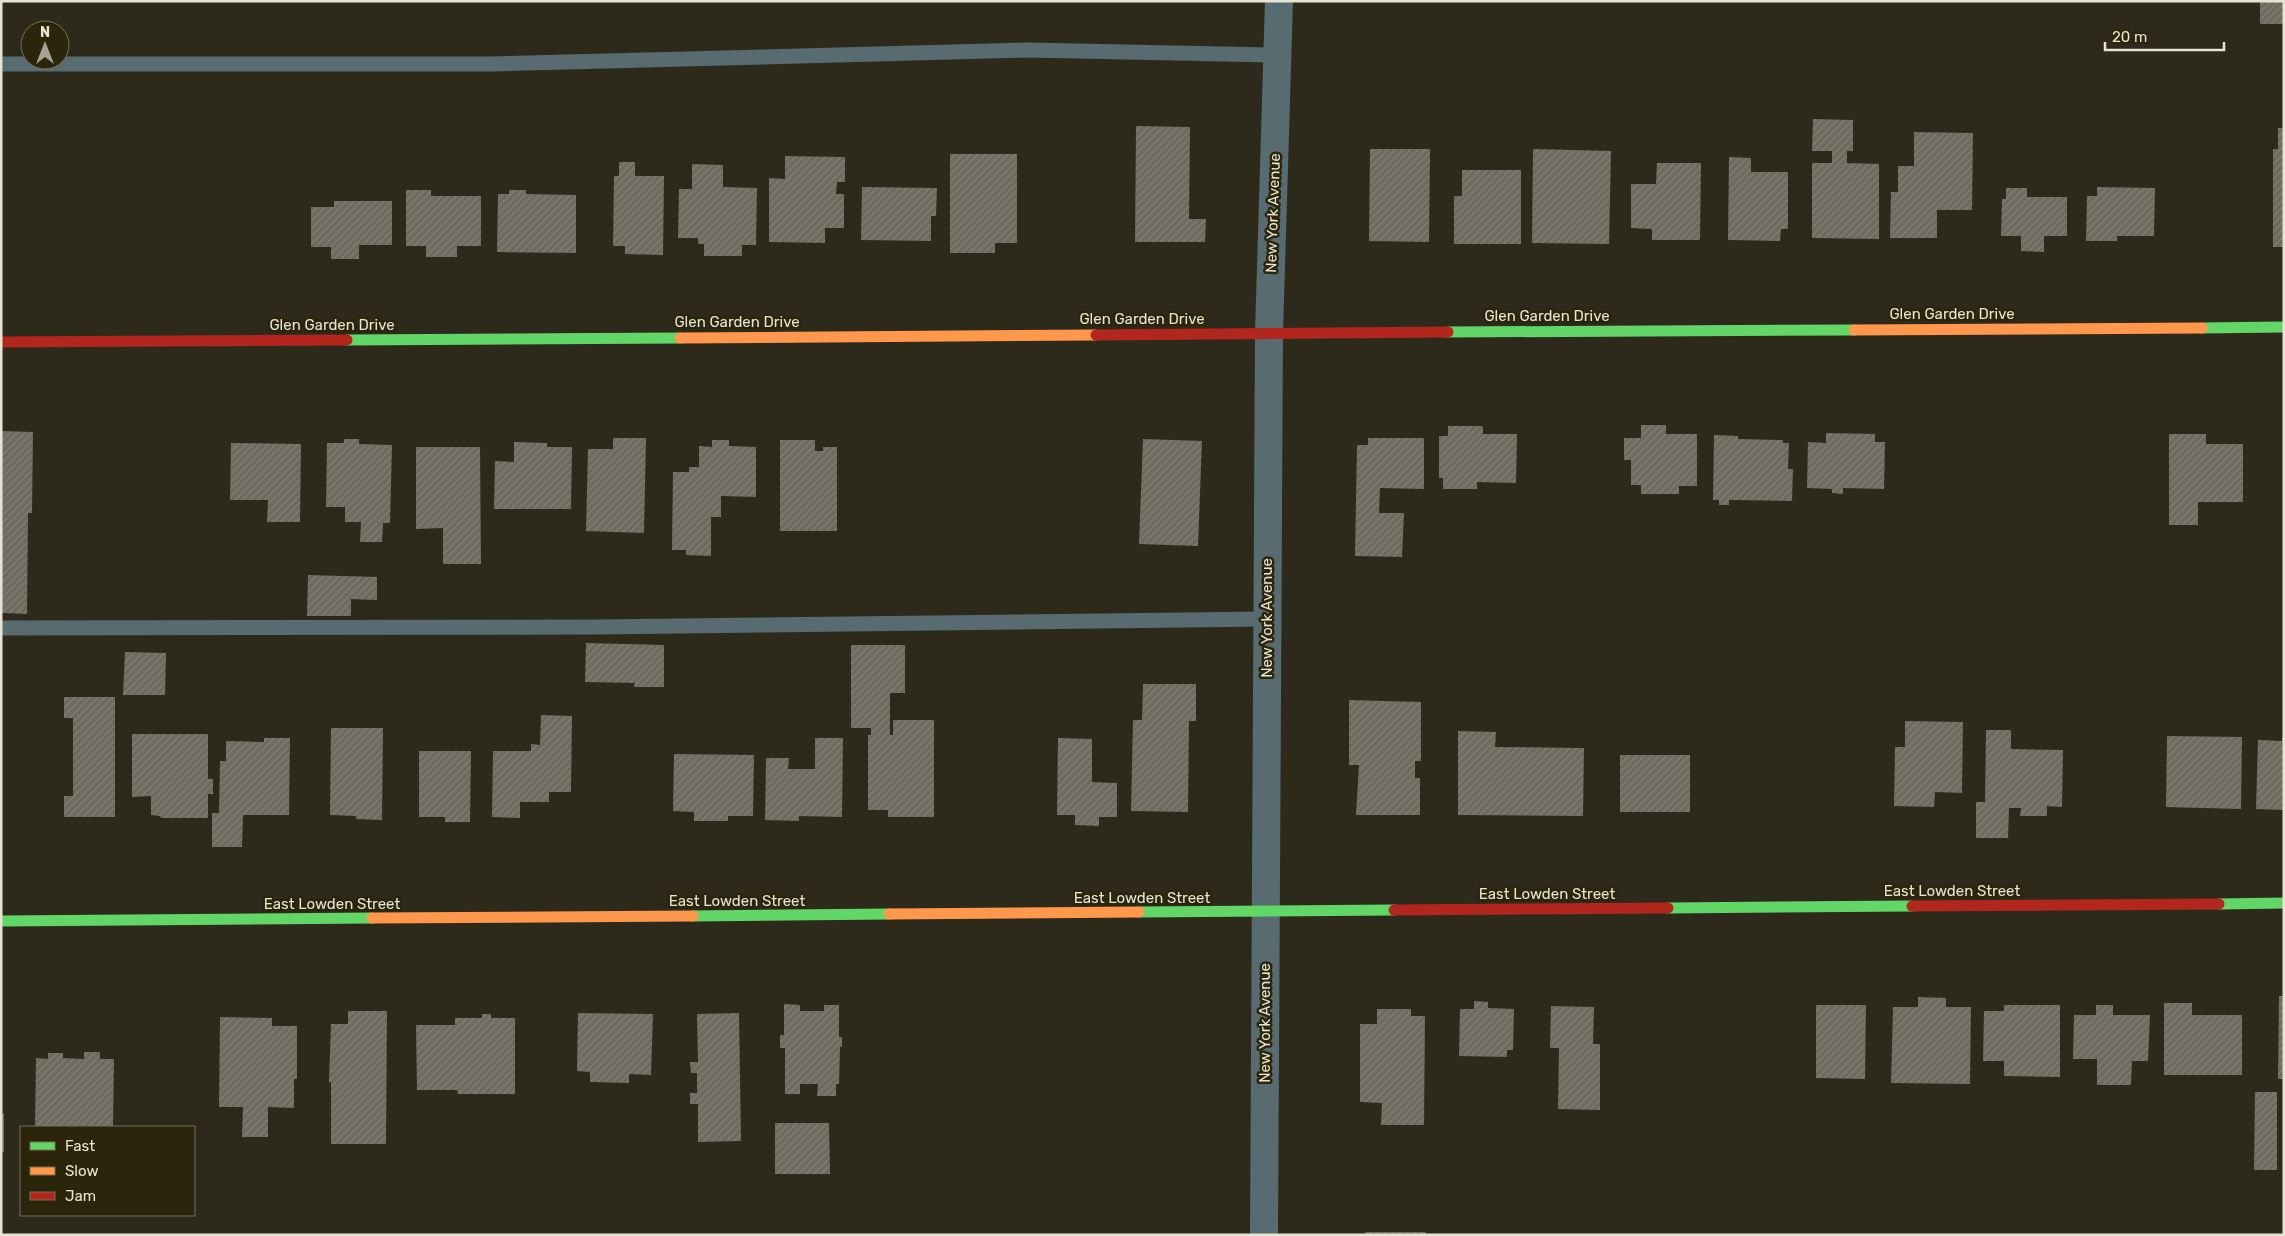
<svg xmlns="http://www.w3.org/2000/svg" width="2285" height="1236" font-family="Rubik,sans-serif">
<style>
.building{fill:url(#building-hatch)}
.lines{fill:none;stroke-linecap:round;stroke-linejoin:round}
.lane{stroke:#576b71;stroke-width:15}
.street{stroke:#576b71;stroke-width:28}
.fast{stroke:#63d668;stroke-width:11}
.slow{stroke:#ff974d;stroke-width:11}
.jam{stroke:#b3261e;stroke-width:11}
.labels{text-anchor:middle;stroke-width:5;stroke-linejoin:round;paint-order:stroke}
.street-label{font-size:15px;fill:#e7e4d4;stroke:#2a250b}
</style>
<defs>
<pattern id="building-hatch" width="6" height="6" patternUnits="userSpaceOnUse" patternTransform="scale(1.25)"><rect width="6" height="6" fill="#6d6b5f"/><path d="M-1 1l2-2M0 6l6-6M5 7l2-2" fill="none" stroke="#828075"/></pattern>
</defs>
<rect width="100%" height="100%" fill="#2d2a1c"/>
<path class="building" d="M2260,1H2284V24H2260Z
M1813,119L1853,120V151H1847V163L1879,164V239L1812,238V163H1832V151H1812Z
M1136,126L1190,127L1189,219H1206L1205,242H1135Z
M2278,128H2284V247H2273V149H2278Z
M1914,132L1973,133L1972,210H1937V238H1890L1891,192H1898V166H1914Z
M1370,149H1430L1429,242L1369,241Z
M1533,149L1611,151L1609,244L1532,243Z
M950,154H1017V243H995V253H950Z
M785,156L845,157V182H837L836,194H844V228H825V243L769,242V178L785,179Z
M1729,157L1751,158V172H1788V229H1781L1780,241L1728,240Z
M619,162H635V176H664L663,255L625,254V246H613L614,176H619Z
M1657,163H1701L1700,240H1652V229L1631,228V184H1656Z
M692,164L723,165V187L757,188L756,245H742V256H704V244H698V238H678L679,189H692Z
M1462,170H1521V244H1454V196H1462Z
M862,187L937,188L936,216H931V241L861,240Z
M2097,187L2155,188L2154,236H2117V241H2086L2087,196H2097Z
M2006,188H2027V197H2067V236H2044V252L2021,251V236H2001L2002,199H2006Z
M406,190H431V196H481V246H457V257H426V246H406Z
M509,190H526V194L576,195V253L497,252L498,194H509Z
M334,201H392V245H359V259H331V247H311V207H334Z
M1641,425H1666V434H1697V486H1679V494H1641V485H1631V460H1624V438H1641Z
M1448,426H1483V434H1517L1516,483L1477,482V489H1443V478H1439V436H1448Z
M1,431L33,432L32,513H28L27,614L1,613Z
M1826,433L1875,434V442H1885L1884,489L1843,488V494L1832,493V489L1807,488L1808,442L1826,443Z
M2169,434H2206V444H2243V502H2198V525H2169Z
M1714,435L1738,436V439L1783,440V443H1789L1788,469H1793L1792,501L1729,500V505H1719V500H1713Z
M613,438H646L644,533L586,531L588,449H613Z
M1368,438H1424V489L1380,488L1379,513H1404L1402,557L1355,556L1357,445H1368Z
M344,439H359V444L392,445L390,523H383L382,542H360L361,522H345V507H326L327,443H344Z
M1143,439L1202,441L1198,546L1139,544Z
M712,440H729V446L756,447V497L721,496V517H711V556L686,555V550H672L673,472H689V467H699V446L712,447Z
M780,440H815V451H823V447H837V531H780Z
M514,442L547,443V447H572L571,509H494L495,461L514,462Z
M231,443L301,444L300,522H267L268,500H230Z
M416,447H480L481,564H443V528L416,529Z
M308,575L377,577V600L351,599V616H307Z
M586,643L664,645V687H634L635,683L585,682Z
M851,645H905V693H890V735H893V720H934V817H888V810H868V735H871V728H851Z
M125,652L166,653L165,695H123Z
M1143,684H1196V721H1189L1188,812L1131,811L1133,720H1142Z
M64,697H115V817H64V796H73V718H64Z
M1349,700L1421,702V761H1415V778H1420V815H1356L1359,765H1349Z
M541,715L572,716L571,792H549V802H520V818L492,817L493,751H531V744L540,745Z
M1905,721L1963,722L1962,793L1935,792L1934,807L1894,806L1895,747H1905Z
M331,728H383L382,820L356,819V816L330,815Z
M1986,730H2011V749L2063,750L2062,807L2047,806V816H2020L2021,808H2009L2008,838H1976V802H1985Z
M1458,731L1496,732L1495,747L1584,748L1583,816L1458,815Z
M132,734H208V779H213V794H208V818H161L160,816L151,815V796L132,797Z
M2167,736L2242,737L2241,809L2166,807Z
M264,738H290L289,815H243L242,847H212V813H219L220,761H226V741L264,742Z
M815,738H843L842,817L799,816V821L765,820L766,758H789L788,769H815Z
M1058,738L1092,739V782L1117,783V817H1099V826L1075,825V815H1057Z
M2282,738H2284V810L2256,809L2258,740L2282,741Z
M419,751H471L470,822H445V817H419Z
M674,754L754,755L753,816H728V821H694V812L673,811Z
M1620,755H1690V812H1620Z
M2279,996H2284V1079H2278Z
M1918,997L1946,998V1007H1971L1970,1084L1891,1083L1893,1007H1918Z
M1474,1001L1488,1002V1008L1514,1009L1513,1050H1507V1057L1459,1056L1460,1009H1474Z
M2164,1003H2192V1015H2242V1075H2164Z
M784,1004L800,1005V1011H824V1005H839V1037H842V1047H840L839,1084H836V1096H817L818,1084H800V1094H785V1048H780V1035H784Z
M1816,1005H1866L1865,1079L1816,1078Z
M2004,1005H2060V1077L2004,1076V1061H1983L1984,1011H2004Z
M2096,1005H2113V1015H2150L2148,1061H2132L2131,1085H2097V1059H2073L2074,1015H2096Z
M1551,1006L1594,1007L1593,1044H1600V1110L1558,1109L1559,1048H1550Z
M1377,1009H1411V1016H1425L1424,1125H1381L1382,1103L1360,1102V1024H1377Z
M348,1011H387L386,1144H331V1082H329L331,1024H348Z
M578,1013L653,1014L651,1075L629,1074V1083L590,1082V1072L577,1071Z
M739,1013L741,1141L698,1142V1104H690V1093H697V1073H691L690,1062H698L697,1014Z
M482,1014H491V1018H515V1094H458L457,1090H417L416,1025H455V1018H482Z
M220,1017L272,1018V1026H297V1079H294V1108L268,1107V1137H242L243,1107H219Z
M84,1052H100V1059H114L113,1127H35L36,1058L48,1059V1053H63V1058L84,1059Z
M2255,1092H2277V1170H2254Z
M1,1113L4,1114V1152H1Z
M775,1123H829L830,1174H775Z
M1365,1232H1426V1235H1365Z"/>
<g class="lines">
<path class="lane" d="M1,64H491L1028,50L1278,55
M1,628L596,627L1268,619"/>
<path class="street" d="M1264,1235L1269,333L1279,1"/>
<path class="fast" d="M2202,328L2284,327
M1448,332L1854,330
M347,340L680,338
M2219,904L2284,903
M1668,908L1912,906
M1139,912L1394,910
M693,916L889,914
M1,921L372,918"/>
<path class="slow" d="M1854,330L2202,328
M680,338L1096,335
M889,914L1139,912
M372,918L693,916"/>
<path class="jam" d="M1096,335L1448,332
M1,342L347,340
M1912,906L2219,904
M1394,910L1668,908"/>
</g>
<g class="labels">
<g class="street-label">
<text transform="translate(1273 213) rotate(-88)" y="5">New York Avenue</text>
<text x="1952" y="319">Glen Garden Drive</text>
<text x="1547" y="321">Glen Garden Drive</text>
<text x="1142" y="324">Glen Garden Drive</text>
<text x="737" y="327">Glen Garden Drive</text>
<text x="332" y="330">Glen Garden Drive</text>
<text transform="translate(1267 618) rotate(-90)" y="5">New York Avenue</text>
<text x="1952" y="896">East Lowden Street</text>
<text x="1547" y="899">East Lowden Street</text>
<text x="1142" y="903">East Lowden Street</text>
<text x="737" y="906">East Lowden Street</text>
<text x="332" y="909">East Lowden Street</text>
<text transform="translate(1265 1023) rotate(-90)" y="5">New York Avenue</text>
</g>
</g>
<rect width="2285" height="1236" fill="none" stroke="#e7e4d4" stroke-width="5"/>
<rect x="20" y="1126" width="175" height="90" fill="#2a250b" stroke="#76715b"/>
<rect x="30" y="1142" width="25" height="8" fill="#63d668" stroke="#76715b"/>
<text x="65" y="1151" font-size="15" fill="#e7e4d4">Fast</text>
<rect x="30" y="1167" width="25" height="8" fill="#ff974d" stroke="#76715b"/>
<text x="65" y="1176" font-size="15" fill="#e7e4d4">Slow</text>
<rect x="30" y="1192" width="25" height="8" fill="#b3261e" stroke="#76715b"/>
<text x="65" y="1201" font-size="15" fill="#e7e4d4">Jam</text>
<g transform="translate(45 45)"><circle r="24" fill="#2a250b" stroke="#76715b"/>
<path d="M0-4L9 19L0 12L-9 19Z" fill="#a6a394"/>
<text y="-8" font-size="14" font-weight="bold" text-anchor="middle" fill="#e7e4d4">N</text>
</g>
<path d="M2105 42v8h119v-8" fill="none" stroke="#e7e4d4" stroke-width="2.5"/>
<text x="2112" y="42" font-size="15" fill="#e7e4d4" stroke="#2a250b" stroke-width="4" paint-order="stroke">20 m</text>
</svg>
